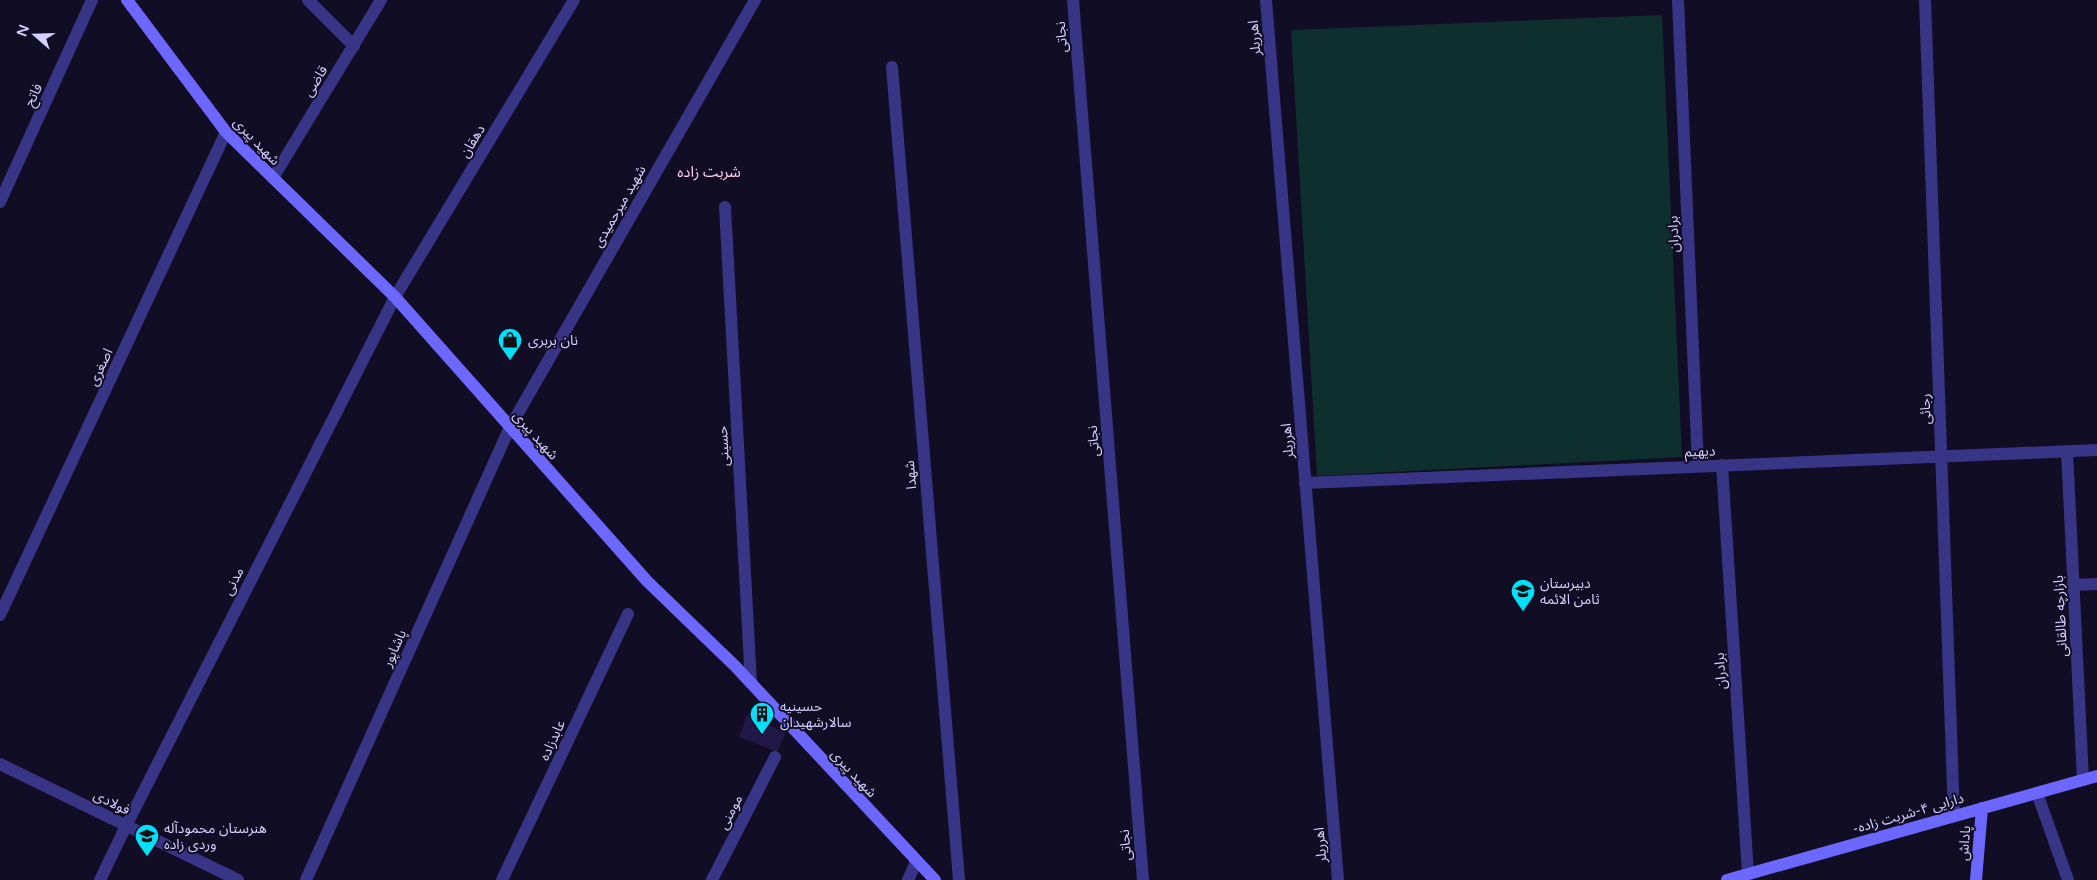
<svg xmlns="http://www.w3.org/2000/svg" width="2097" height="880" font-family="'Varela Round','Noto Sans Arabic',sans-serif">
<style>
.green{fill:#0f2f2e}
.building{fill:#221847}
.lines{fill:none;stroke-linecap:round;stroke-linejoin:round}
.lane{stroke:#393586;stroke-width:12}
.street{stroke:#393586;stroke-width:12}
.secondary{stroke:#6c67ff;stroke-width:12}
.labels{text-anchor:middle;stroke-width:4;stroke-linejoin:round;paint-order:stroke}
.street-label{font-size:14px;fill:#d6d0ff;stroke:#110d24}
.poi-label{font-size:14px;fill:#d6d0ff;stroke:#110d24;text-anchor:start}
.neighbourhood-label{font-size:15px;fill:#ffd2ee;stroke:#110d24}
</style>
<rect width="100%" height="100%" fill="#110d24"/>
<path class="green" d="M1662,15L1682,457L1317,476L1291,30Z"/>
<path class="building" d="M747,715L786,733L777,752L739,737Z"/>
<g class="lines">
<path class="lane" d="M308,0L354,46
M1073,0L1143,880
M1678,0L1698,466
M892,67L959,880
M725,207L751,683
M395,297L574,0
M2067,451L2083,780
M1722,465L1748,874
M2073,585L2097,584
M2037,793L2068,880
M502,880L628,614
M712,880L775,757
M908,880L916,862"/>
<path class="street" d="M1266,0L1338,880
M1925,0L1954,816
M273,178L381,0
M0,202L92,0
M1305,483L2097,450
M0,615L226,132
M0,764L238,880
M100,880L126,826L395,297
M306,880L510,427L755,0"/>
<path class="secondary" d="M127,0L226,132L395,297L647,581L735,666L935,880
M1727,880L2097,776
M1976,880L1982,808"/>
</g>
<defs>
<symbol id="shop-pin" viewBox="-11 -11 22 30"><path d="M0 17L-7.5 6A9.5 9.5 0 1 1 7.5 6Z" fill="#00e0fb" stroke="#110d24"/><path d="M-5-2.5h2.3a2.7 3.5 0 0 1 5.4 0H5L5.5 6h-11ZM-1.5-2.5h3a1.5 2.3 0 0 0-3 0Z" fill="#111"/></symbol>
<symbol id="school-pin" viewBox="-11 -11 22 30"><path d="M0 17L-7.5 6A9.5 9.5 0 1 1 7.5 6Z" fill="#00e0fb" stroke="#110d24"/><path d="M0-5L7-2L0 1L-7-2ZM-4 1L0 2.5L4 1V4Q0 6-4 4Z" fill="#111"/></symbol>
<symbol id="building-pin" viewBox="-11 -11 22 30"><path d="M0 17L-7.5 6A9.5 9.5 0 1 1 7.5 6Z" fill="#00e0fb" stroke="#110d24"/><path d="M-4-6H4V6H1V3H-1V6H-4ZM-2.5-4.3h1.7v1.8h-1.7ZM.8-4.3h1.7v1.8H.8ZM-2.5-1h1.7V.8h-1.7ZM.8-1h1.7V.8H.8Z" fill="#111"/></symbol>
</defs>
<g fill-rule="evenodd">
<use href="#shop-pin" x="496" y="326" width="28" height="38"/>
<use href="#school-pin" x="1509" y="577" width="28" height="38"/>
<use href="#building-pin" x="748" y="700" width="28" height="38"/>
<use href="#school-pin" x="133" y="822" width="28" height="38"/>
</g>
<g class="labels">
<g class="street-label">
<text transform="translate(1061 37) rotate(-95)" y="5">نجاتی</text>
<text transform="translate(1254 38) rotate(-95)" y="5">اهرریلر</text>
<text transform="translate(315 81) rotate(-58)" y="5">قاضی</text>
<text transform="translate(33 95) rotate(-65)" y="5">فاتح</text>
<text transform="translate(257 141) rotate(46)" y="5">شهید پیری</text>
<text transform="translate(472 141) rotate(-59)" y="5">دهقان</text>
<text transform="translate(619 206) rotate(-60)" y="5">شهید میرحمیدی</text>
<text transform="translate(1673 234) rotate(-92)" y="5">برادران</text>
<text transform="translate(100 367) rotate(-65)" y="5">اصغری</text>
<text transform="translate(1925 409) rotate(-92)" y="5">رجائی</text>
<text transform="translate(536 435) rotate(48)" y="5">شهید پیری</text>
<text transform="translate(1093 441) rotate(-95)" y="5">نجاتی</text>
<text transform="translate(1287 441) rotate(-95)" y="5">اهرریلر</text>
<text transform="translate(723 446) rotate(-93)" y="5">حسینی</text>
<text transform="translate(1700 451) rotate(-2)" y="5">دیهیم</text>
<text transform="translate(910 475) rotate(-95)" y="5">شهدا</text>
<text transform="translate(233 581) rotate(-63)" y="5">مدنی</text>
<text transform="translate(2060 616) rotate(-93)" y="5">بازارچه طالقانی</text>
<text transform="translate(394 648) rotate(-66)" y="5">پاشاپور</text>
<text transform="translate(1720 671) rotate(-94)" y="5">برادران</text>
<text transform="translate(552 740) rotate(-65)" y="5">عابدزاده</text>
<text transform="translate(854 773) rotate(47)" y="5">شهید پیری</text>
<text transform="translate(112 802) rotate(26)" y="5">فولادی</text>
<text transform="translate(730 812) rotate(-63)" y="5">مومنی</text>
<text transform="translate(1908 813) rotate(-16)" y="5">-دارایی ۴-شربت زاده</text>
<text transform="translate(1964 843) rotate(-86)" y="5">پاداش</text>
<text transform="translate(1125 845) rotate(-95)" y="5">نجاتی</text>
<text transform="translate(1320 845) rotate(-95)" y="5">اهرریلر</text>
</g>
<g class="poi-label">
<text x="528" y="345">نان بربری</text>
<text x="1540" y="588">دبیرستان<tspan x="1540" dy="16">ثامن الائمه</tspan></text>
<text x="780" y="711">حسینیه<tspan x="780" dy="16">سالارشهیدان</tspan></text>
<text x="164" y="833">هنرستان محمودآله<tspan x="164" dy="16">وردی زاده</tspan></text>
</g>
<g class="neighbourhood-label">
<text x="709" y="177">شربت زاده</text>
</g>
</g>
<g transform="translate(35 35) rotate(290)" stroke="#110d24" stroke-width="4" paint-order="stroke">
<path d="M0-4L9 19L0 12L-9 19Z" fill="#d6d0ff"/>
<text y="-8" font-size="14" font-weight="bold" text-anchor="middle" fill="#d6d0ff">N</text>
</g>
</svg>
